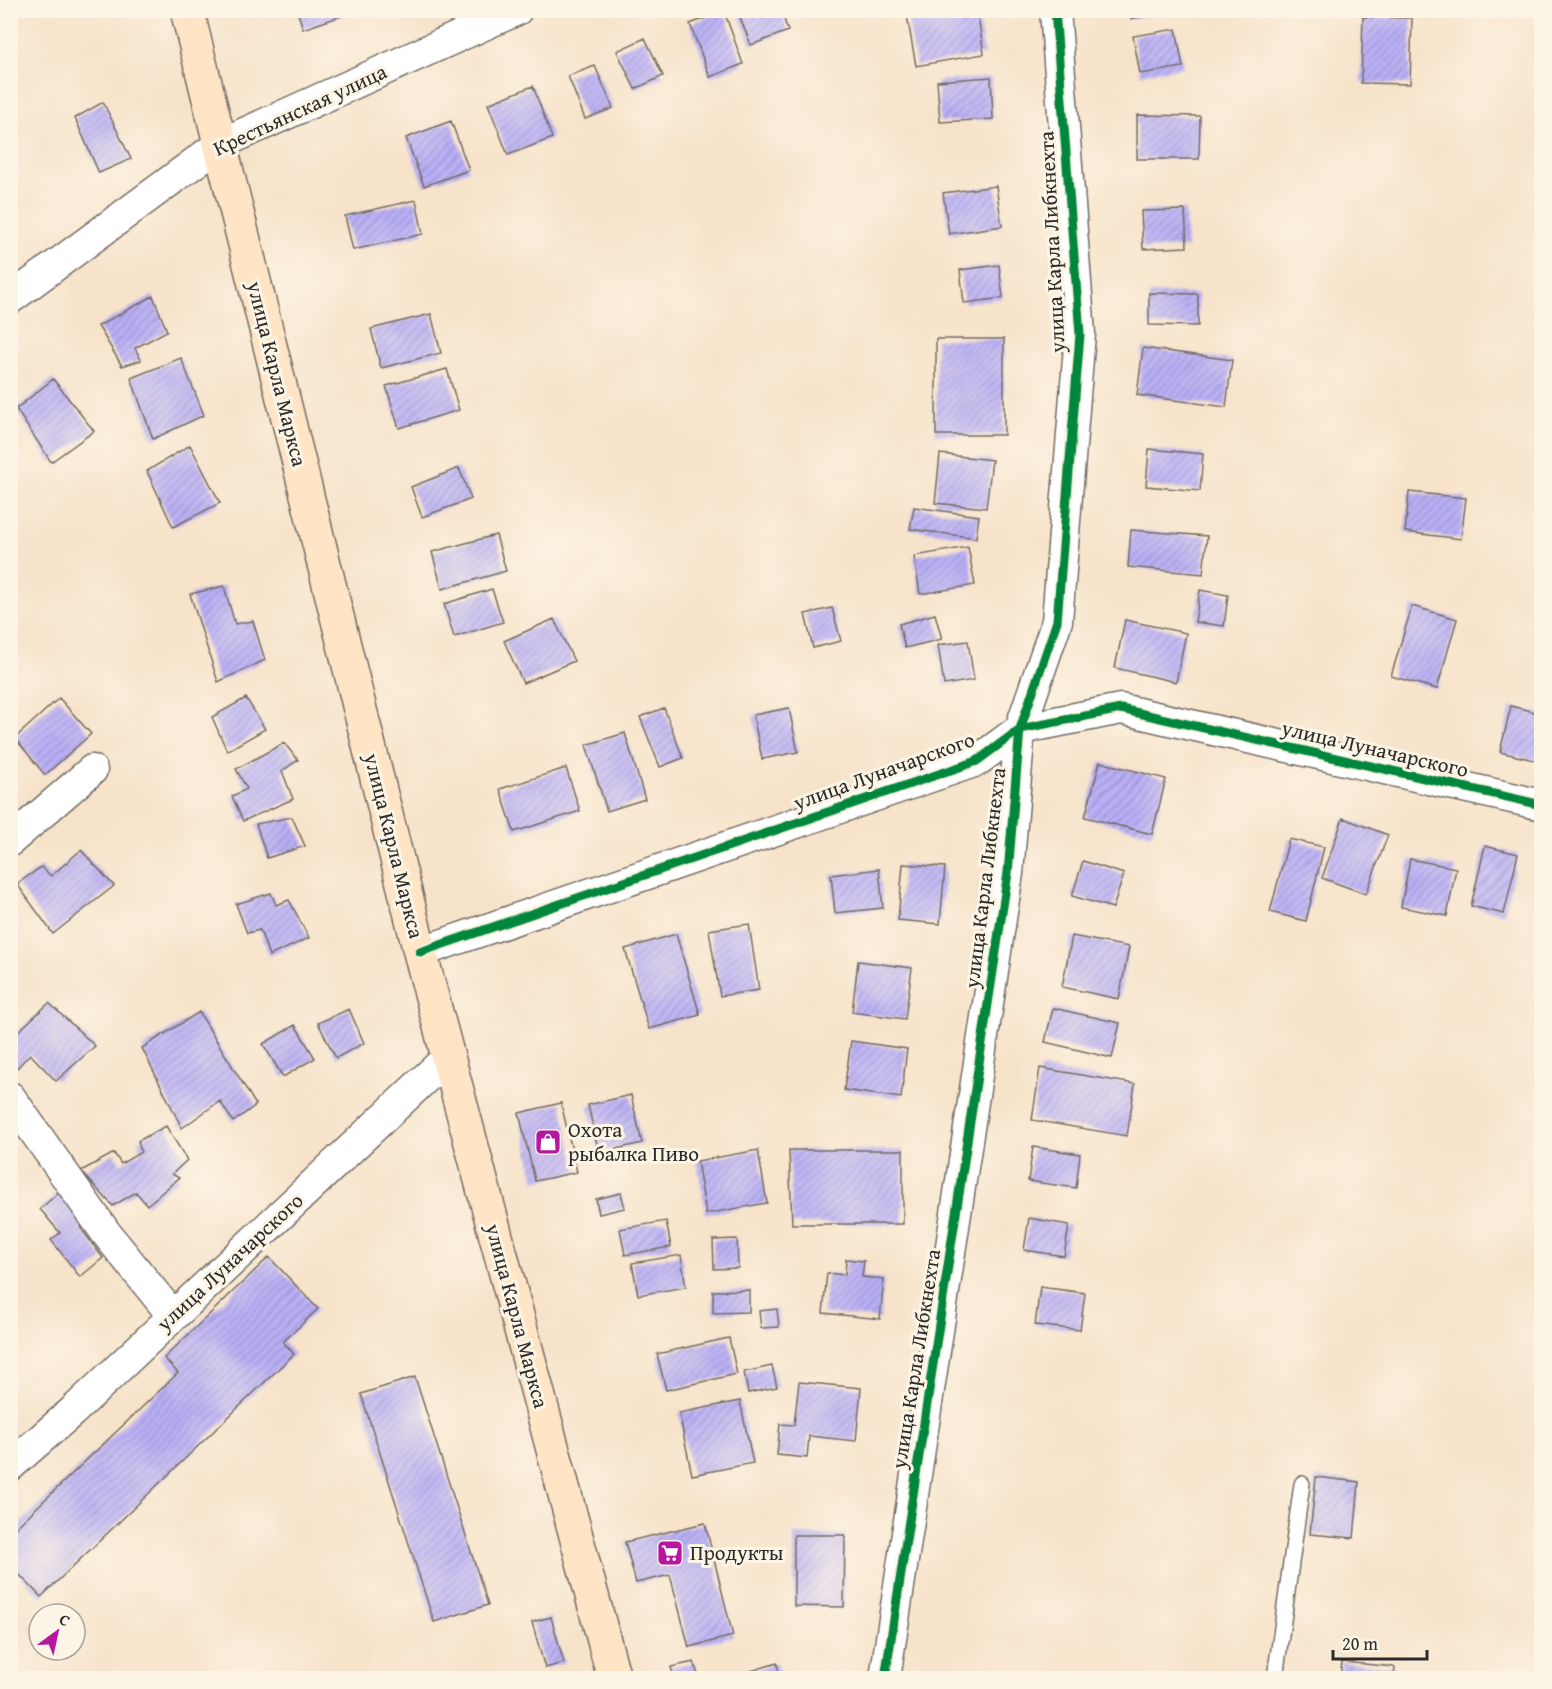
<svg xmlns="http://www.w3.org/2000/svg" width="1552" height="1689" font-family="'Gentium Book Plus',serif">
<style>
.building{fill:url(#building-hatch)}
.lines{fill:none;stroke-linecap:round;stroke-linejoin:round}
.service-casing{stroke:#726b63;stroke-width:18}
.minor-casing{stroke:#726b63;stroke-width:33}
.secondary-casing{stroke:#726b63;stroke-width:36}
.service{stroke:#fff;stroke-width:15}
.minor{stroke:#fff;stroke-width:30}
.secondary{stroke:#ffe4c6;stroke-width:33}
.cycleway-casing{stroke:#fcf5e5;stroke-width:13}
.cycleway{stroke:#00873e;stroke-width:9}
.labels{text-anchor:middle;stroke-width:6;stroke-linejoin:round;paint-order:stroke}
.street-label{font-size:21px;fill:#2b2b2b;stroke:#fcf5e5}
.poi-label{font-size:21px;fill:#2b2b2b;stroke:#fcf5e5;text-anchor:start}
</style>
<defs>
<pattern id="building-hatch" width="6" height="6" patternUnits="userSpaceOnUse" patternTransform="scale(1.5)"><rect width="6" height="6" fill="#bab0f7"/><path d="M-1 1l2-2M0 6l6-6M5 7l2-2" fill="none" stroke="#978fc8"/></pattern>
</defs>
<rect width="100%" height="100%" fill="#fcf5e5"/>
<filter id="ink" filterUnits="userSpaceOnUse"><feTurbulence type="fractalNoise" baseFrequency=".0167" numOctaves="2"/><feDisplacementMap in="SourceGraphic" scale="12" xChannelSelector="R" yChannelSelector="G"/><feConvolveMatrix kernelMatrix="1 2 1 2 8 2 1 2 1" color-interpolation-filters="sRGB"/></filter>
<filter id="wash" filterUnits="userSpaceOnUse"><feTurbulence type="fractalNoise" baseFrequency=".008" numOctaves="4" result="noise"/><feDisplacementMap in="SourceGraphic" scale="24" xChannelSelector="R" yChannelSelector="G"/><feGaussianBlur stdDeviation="1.35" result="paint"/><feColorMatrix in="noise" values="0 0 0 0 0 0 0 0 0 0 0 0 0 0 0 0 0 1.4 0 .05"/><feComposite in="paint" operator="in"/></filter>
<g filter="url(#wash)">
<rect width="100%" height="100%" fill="#f7e3ca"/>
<g id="blocks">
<path class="building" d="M297,10H356V11L303,29Z
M737,10H781L788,31L751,45Z
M906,10H977L984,54L916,66Z
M1129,10H1168V12L1131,19Z
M724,11L743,64L710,77L690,24Z
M1363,17L1412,18L1410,84L1361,83Z
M1176,29L1183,67L1140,74L1133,36Z
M645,38L663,76L635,89L617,51Z
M595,66L613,108L585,119L568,76Z
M991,77L993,119L940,122L937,81Z
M533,86L552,138L508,155L488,104Z
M103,102L131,159L99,173L75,118Z
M1137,115L1200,116L1199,159H1137Z
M451,121L469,170L424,186L406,138Z
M996,186L1002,226L949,234L943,193Z
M416,200L423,234L353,250L345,216Z
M1185,210L1187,247L1143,249L1141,211Z
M999,265L1003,298L964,303L960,270Z
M1149,293L1198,294V326L1149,325Z
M153,296L167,331L135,348L141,360L122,366L98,326Z
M431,314L441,353L381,368L371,329Z
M936,339H1004V435H936Z
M1143,348L1232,360L1226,407L1137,395Z
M181,358L204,415L153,439L131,378Z
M447,369L459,410L399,428L386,386Z
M53,379L94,431L51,462L16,409Z
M190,445L220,503L173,527L147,471Z
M1149,449L1203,454L1200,491L1146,486Z
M940,454L992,460L986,508L935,503Z
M459,468L471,499L422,517L411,487Z
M1409,492L1466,498L1461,539L1405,532Z
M914,507L979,516L976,538L910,529Z
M1131,530L1207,536L1203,574L1128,567Z
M496,535L506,571L442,589L432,552Z
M968,547L975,585L920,594L914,556Z
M224,586L235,624L253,621L265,660L218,682L190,594Z
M492,589L503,622L454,637L444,604Z
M1200,590L1228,595L1224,626L1195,622Z
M1412,606L1457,619L1437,689L1391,676Z
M832,608L841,641L813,648L805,614Z
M935,614L942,639L905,648L899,624Z
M554,619L574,661L523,683L504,641Z
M1125,620L1186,633L1176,682L1115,668Z
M968,641L974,680L944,685L938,645Z
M59,698L91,734L45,775L15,738Z
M246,698L265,729L227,751L212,717Z
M1511,706L1542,714V762L1500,752Z
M664,708L683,758L660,767L640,717Z
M789,708L798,752L762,759L753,715Z
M625,733L645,799L607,811L586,745Z
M284,743L298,760L282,771L293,799L243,821L232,796L247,789L236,769Z
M1100,762L1166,779L1152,834L1085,817Z
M566,768L580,811L514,832L500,789Z
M292,817L305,846L267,858L256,824Z
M1343,818L1388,835L1366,894L1322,878Z
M1289,839L1324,847L1306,921L1270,912Z
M1485,846L1518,854L1504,914L1471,906Z
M81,850L114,886L53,934L17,884L41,867L51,876Z
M1410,859L1456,868L1447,916L1401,907Z
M1083,861L1124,874L1113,908L1072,896Z
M903,864L945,867L940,924L898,920Z
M879,869L883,908L835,913L831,875Z
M271,893L276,905L289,900L309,938L269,956L260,930L247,933L236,904Z
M749,924L759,990L720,996L709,930Z
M676,934L700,1015L649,1029L625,949Z
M1072,936L1129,947L1119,999L1062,987Z
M858,961L912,968L905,1019L852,1012Z
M49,1003L95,1046L56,1081L30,1054L17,1068L10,1061V1039Z
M1053,1008L1120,1023L1112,1058L1045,1042Z
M349,1009L364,1043L336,1058L318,1023Z
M199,1012L256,1105L233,1122L220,1101L182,1128L142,1048Z
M295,1025L315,1058L283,1077L263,1044Z
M851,1041L907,1049L901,1098L844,1090Z
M1040,1068L1135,1084L1127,1136L1032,1120Z
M631,1095L642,1143L599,1153L588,1105Z
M561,1103L577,1172L535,1181L519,1113Z
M166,1126L187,1160L172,1174L179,1178L147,1205L136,1192L113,1206L81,1171L114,1153L121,1164L141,1152L138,1141Z
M1033,1147L1080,1154L1076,1188L1028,1181Z
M758,1150L767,1203L706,1214L697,1161Z
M789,1150H903V1224H792Z
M66,1186L88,1218L80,1227L103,1258L80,1277L51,1240L60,1233L40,1209Z
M621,1193L625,1208L599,1214L596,1199Z
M1029,1218L1069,1225L1064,1256L1024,1250Z
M666,1221L671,1247L625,1255L620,1229Z
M737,1239L738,1268L714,1269L713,1240Z
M681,1255L686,1287L638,1295L632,1263Z
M269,1257L318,1309L283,1342L294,1354L41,1597L10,1565V1533L178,1373L164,1358Z
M846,1259L864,1261L862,1277L884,1279L880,1319L823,1313L827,1273L845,1275Z
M1040,1287L1085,1293L1080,1330L1035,1325Z
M749,1290V1312L713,1313V1291Z
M777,1309L779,1327L761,1328L759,1311Z
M729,1338L737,1374L666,1390L657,1354Z
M772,1366L777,1387L748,1393L744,1372Z
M415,1377L488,1605L434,1622L361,1394Z
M799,1382L861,1388L856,1441L809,1436L807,1458L777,1455L780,1424L794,1425Z
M740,1401L753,1463L692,1475L679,1413Z
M1316,1477L1359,1482L1354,1538L1310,1534Z
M705,1523L733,1636L689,1647L670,1575L636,1583L625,1542Z
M794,1535H845L844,1607L794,1606Z
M551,1617L564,1663L545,1668L532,1622Z
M694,1662L699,1678H674L671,1667Z
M1342,1662L1395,1667L1394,1678H1340Z
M777,1663L780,1678H728Z"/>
</g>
</g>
<g filter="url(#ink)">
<use href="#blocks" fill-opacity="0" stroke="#726b63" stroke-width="1.5"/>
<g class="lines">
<defs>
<path id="service" d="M1275,1678L1302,1484"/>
<path id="minor" d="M10,299L220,144L517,10
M10,841L92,770
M420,952L977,761L1020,729L1121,709L1542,805
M10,1097L106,1233L173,1316
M10,1466L73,1411L448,1057
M885,1678L1008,873L1020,729L1057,621L1080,334L1055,10"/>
<path id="secondary" d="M187,10L420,952L614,1678"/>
</defs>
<use href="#service" class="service-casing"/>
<use href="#minor" class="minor-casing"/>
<use href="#secondary" class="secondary-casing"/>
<use href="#service" class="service"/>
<use href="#minor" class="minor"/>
<use href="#secondary" class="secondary"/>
<defs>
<path id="cycleway" d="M420,952L977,761L1020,729L1121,709L1542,805
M885,1678L1008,873L1020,729L1057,621L1080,334L1055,10"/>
</defs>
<use href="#cycleway" class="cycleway-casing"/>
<use href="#cycleway" class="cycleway"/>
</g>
</g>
<defs>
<symbol id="shop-square" viewBox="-11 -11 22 22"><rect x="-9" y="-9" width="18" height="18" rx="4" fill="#b5179e" stroke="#fcf5e5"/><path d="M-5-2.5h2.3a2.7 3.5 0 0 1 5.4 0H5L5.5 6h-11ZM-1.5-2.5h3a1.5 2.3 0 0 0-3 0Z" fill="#fff"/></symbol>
<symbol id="supermarket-square" viewBox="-11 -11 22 22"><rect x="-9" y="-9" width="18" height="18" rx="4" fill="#b5179e" stroke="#fcf5e5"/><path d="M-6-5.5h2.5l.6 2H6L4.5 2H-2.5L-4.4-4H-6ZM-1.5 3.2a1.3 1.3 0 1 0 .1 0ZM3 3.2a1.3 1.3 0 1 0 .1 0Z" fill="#fff"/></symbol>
</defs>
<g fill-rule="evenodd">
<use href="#shop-square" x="533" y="1127" width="30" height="30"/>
<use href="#supermarket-square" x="655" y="1538" width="30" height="30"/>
</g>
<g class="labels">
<g class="street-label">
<text transform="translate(300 110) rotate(-25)" y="7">Крестьянская улица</text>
<text transform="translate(1052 242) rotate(-93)" y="7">улица Карла Либкнехта</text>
<text transform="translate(277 374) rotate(76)" y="7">улица Карла Маркса</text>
<text transform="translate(1375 749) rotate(13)" y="7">улица Луначарского</text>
<text transform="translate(884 771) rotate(-20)" y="7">улица Луначарского</text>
<text transform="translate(394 846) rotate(76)" y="7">улица Карла Маркса</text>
<text transform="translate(985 878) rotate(-83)" y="7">улица Карла Либкнехта</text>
<text transform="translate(230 1262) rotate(-43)" y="7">улица Луначарского</text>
<text transform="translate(517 1316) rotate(75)" y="7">улица Карла Маркса</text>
<text transform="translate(916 1359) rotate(-81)" y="7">улица Карла Либкнехта</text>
</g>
<g class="poi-label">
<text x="568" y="1137">Охота<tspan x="568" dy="24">рыбалка Пиво</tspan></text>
<text x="690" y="1560">Продукты</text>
</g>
</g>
<rect width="1552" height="1689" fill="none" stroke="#fcf5e5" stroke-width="36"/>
<g transform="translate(57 1632) rotate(33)"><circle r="28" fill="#fcf5e5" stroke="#a8a49b" stroke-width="1.5"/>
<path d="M0-4.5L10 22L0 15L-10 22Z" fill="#b5179e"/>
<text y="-9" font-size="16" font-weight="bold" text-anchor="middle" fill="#2b2b2b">С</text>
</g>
<path d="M1333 1650v9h94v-9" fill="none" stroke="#2b2b2b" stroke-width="3"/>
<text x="1342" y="1650" font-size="18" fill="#2b2b2b" stroke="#fcf5e5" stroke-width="4.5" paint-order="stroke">20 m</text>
</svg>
